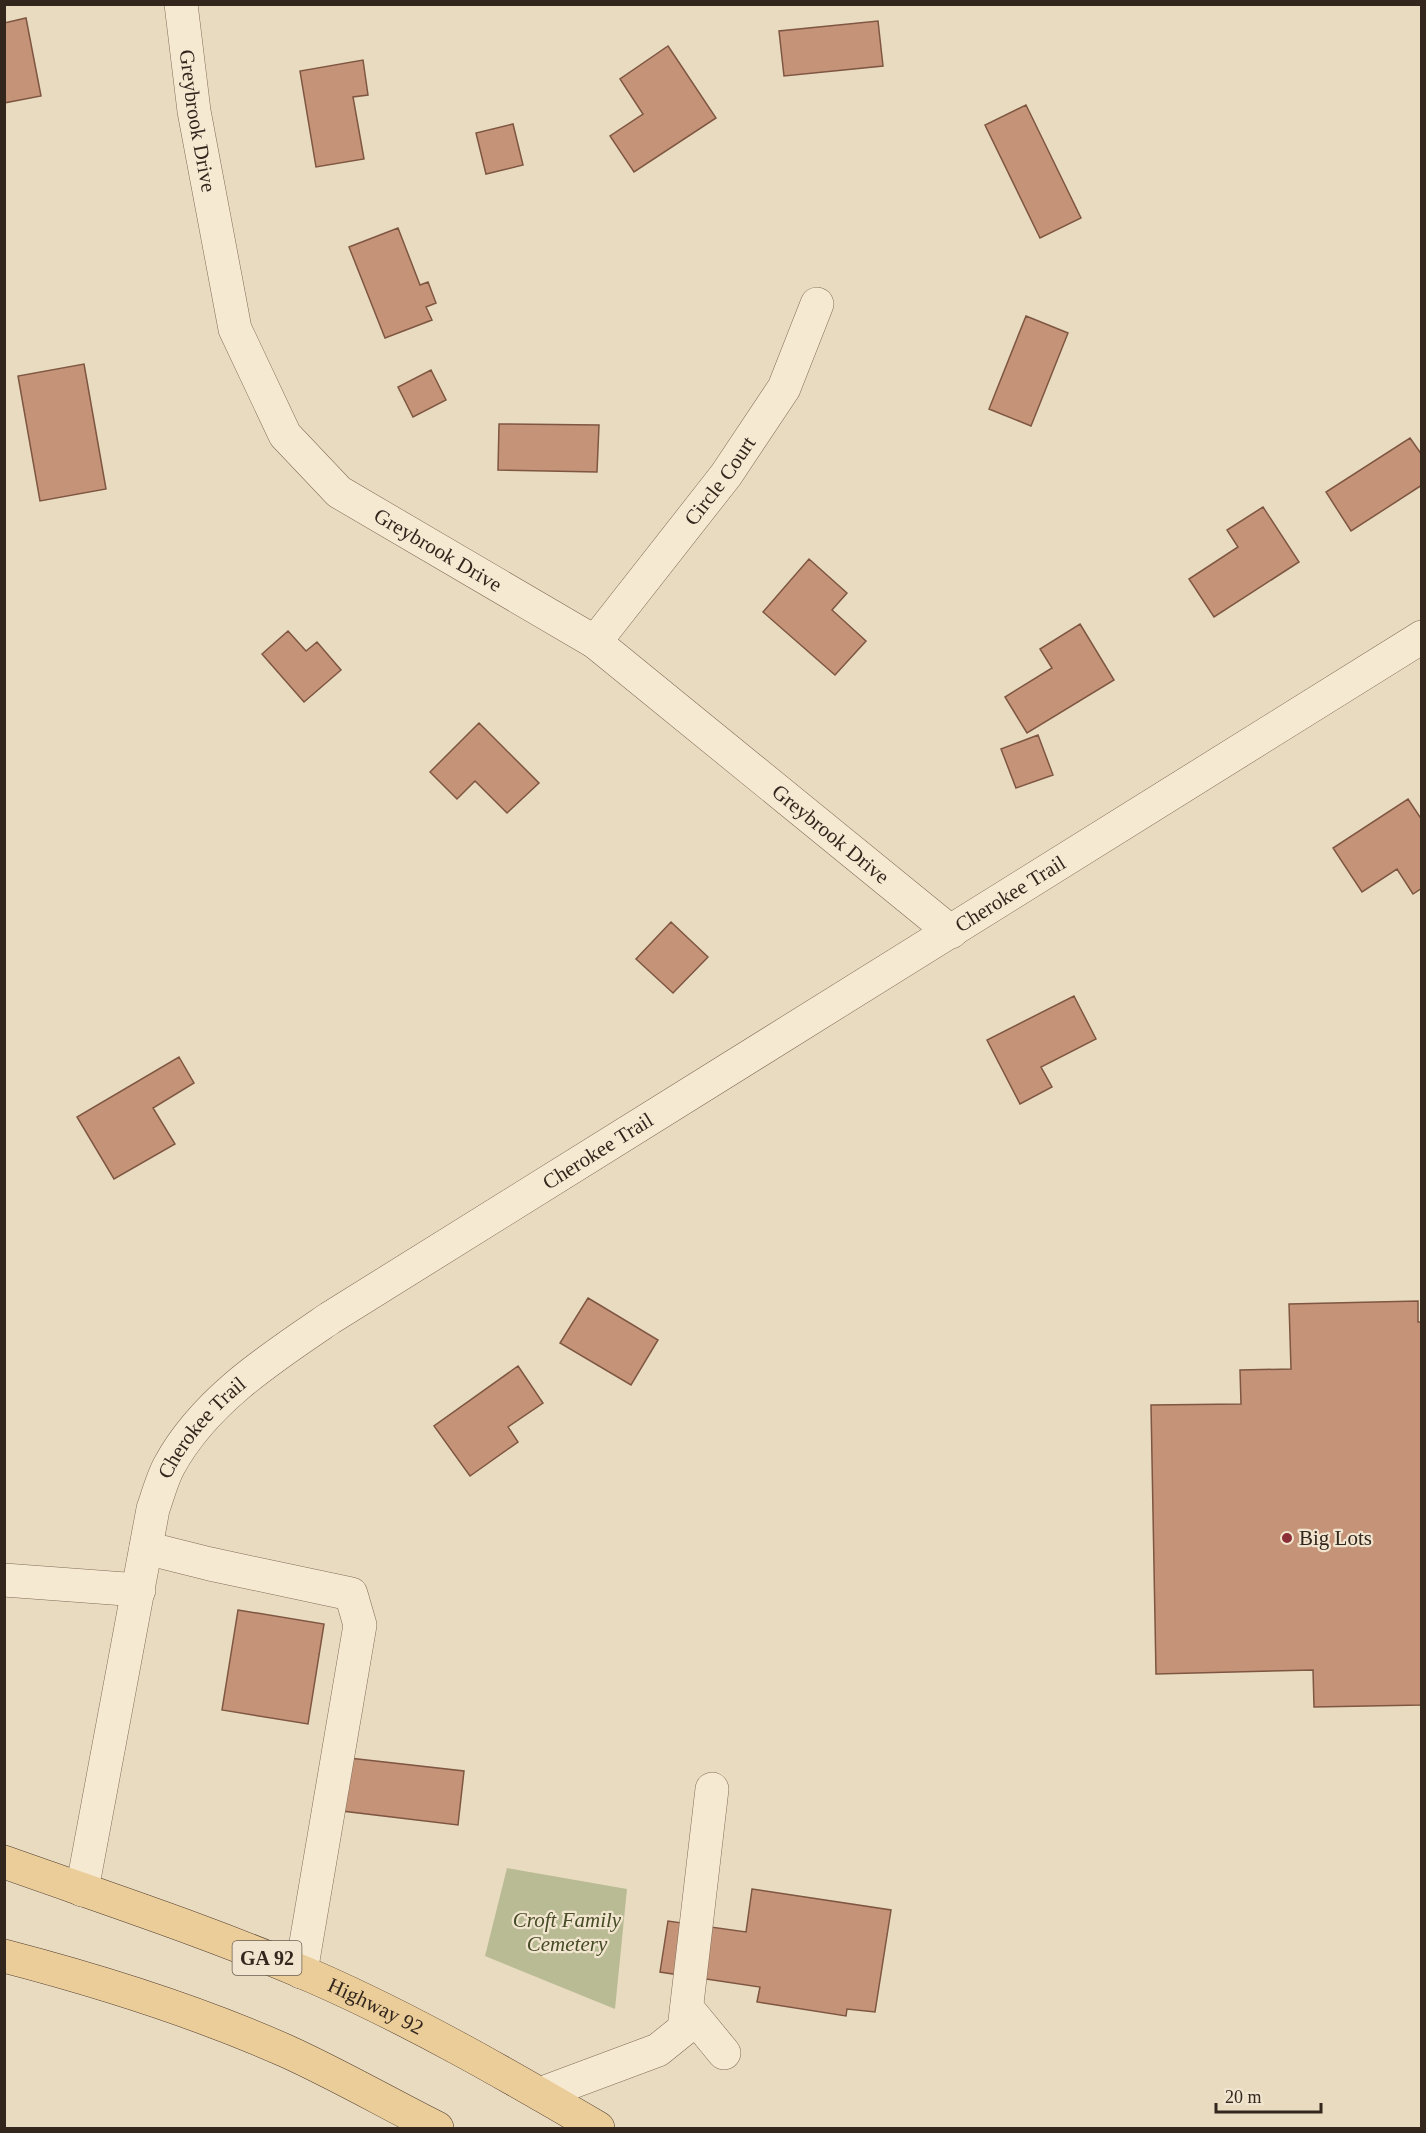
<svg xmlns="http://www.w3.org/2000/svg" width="1426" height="2133" font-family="Georgia,serif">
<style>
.cemetery{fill:#b9bb94}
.building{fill:#c59478;stroke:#7e5641;stroke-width:1.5}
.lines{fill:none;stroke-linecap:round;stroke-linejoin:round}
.minor-casing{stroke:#816c59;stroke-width:34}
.major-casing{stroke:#4f3b2e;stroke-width:34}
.minor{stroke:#f5e9d2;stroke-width:33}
.major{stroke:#ebcd99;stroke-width:33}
.poi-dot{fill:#8b2e35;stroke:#f2e5cf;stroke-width:2}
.labels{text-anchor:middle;stroke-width:4.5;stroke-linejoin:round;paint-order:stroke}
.shield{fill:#f2e5cf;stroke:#6c5f52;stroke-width:1.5}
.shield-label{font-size:20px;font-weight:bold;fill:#32261d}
.street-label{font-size:21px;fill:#32261d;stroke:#f2e5cf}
.poi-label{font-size:21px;fill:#32261d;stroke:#f2e5cf;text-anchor:start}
.park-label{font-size:21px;font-style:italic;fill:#454c25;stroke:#f2e5cf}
</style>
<rect width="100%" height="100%" fill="#e9dbc0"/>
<path class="cemetery" d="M507,1868L627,1889L615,2009L485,1956Z"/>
<path class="building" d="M26,18L41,96L4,103V23Z
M878,21L883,66L784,76L779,31Z
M668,46L716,118L634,172L610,136L643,114L620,79Z
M363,60L368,95L353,97L364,159L316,167L300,71Z
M1026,105L1081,218L1040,238L985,125Z
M513,124L523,165L486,174L476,133Z
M398,228L420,285L428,282L436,303L426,307L432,320L385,338L349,247Z
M1026,316L1068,333L1031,426L989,409Z
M84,364L106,489L40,501L18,376Z
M431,370L446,400L413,417L398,387Z
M499,424L599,425L597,472L498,470Z
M1410,438L1422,455V485L1351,531L1326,492Z
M1263,507L1299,562L1214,617L1189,579L1238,547L1227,530Z
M809,559L847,593L832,610L866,641L835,675L763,612Z
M1080,624L1114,680L1027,733L1005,697L1052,668L1040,649Z
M288,631L306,651L317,642L341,670L304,702L262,654Z
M479,723L539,783L507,813L475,781L457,799L430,772Z
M1038,735L1053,775L1016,788L1001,749Z
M1408,799L1422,820V888L1413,894L1397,869L1362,892L1333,848Z
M671,922L708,957L673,993L636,959Z
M1074,996L1096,1039L1041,1067L1052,1087L1020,1104L987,1040Z
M179,1057L194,1083L153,1108L175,1144L114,1179L77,1117Z
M588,1298L658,1340L631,1385L560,1343Z
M1418,1301V1322H1422V1705L1314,1707L1313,1670L1156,1674L1151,1405L1241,1404L1240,1370L1291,1369L1289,1304Z
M518,1366L543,1403L508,1427L518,1442L470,1476L434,1426Z
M238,1610L324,1624L308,1724L222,1710Z
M349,1758L464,1771L458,1825L342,1811Z
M752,1889L891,1910L875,2012L847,2009L846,2016L757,2002L760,1987L660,1972L668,1921L746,1932Z"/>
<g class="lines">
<defs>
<g id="minor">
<path id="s1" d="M181,4L194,111L235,329L285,435L339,492L595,642L951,932"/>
<path id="s2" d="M595,642L726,475L784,388L817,304"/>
<path d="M146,1548L210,1564L351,1594L360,1625L301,1972"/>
<path d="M4,1580L139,1590"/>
<path id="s3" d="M82,1890L153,1509C158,1495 162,1479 169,1466C204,1401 271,1358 330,1318L1422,637"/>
<path d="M687,2008L724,2053"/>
<path d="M540,2094L658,2050L684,2029L712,1789"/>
</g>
<g id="major">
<path id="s4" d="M4,1862C108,1899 213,1933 314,1977C412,2020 506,2074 598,2128"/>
<path d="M4,1956C100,1981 196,2011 286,2051C337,2074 387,2103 437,2128"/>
</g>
</defs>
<use href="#minor" class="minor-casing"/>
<use href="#major" class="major-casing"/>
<use href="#minor" class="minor"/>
<use href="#major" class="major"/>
</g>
<circle class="poi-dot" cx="1287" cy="1538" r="6"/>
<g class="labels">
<rect class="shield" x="232.5" y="1941" width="69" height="34" rx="4.5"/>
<g class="shield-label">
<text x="267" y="1965">GA 92</text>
</g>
<g class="street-label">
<text dy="7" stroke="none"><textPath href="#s1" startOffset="118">Greybrook Drive</textPath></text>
<text dy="7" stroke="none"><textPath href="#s2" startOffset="204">Circle Court</textPath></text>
<text dy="7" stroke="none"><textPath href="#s1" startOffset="640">Greybrook Drive</textPath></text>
<text dy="7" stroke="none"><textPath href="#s1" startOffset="1126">Greybrook Drive</textPath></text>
<text dy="7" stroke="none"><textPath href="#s3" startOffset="1456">Cherokee Trail</textPath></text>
<text dy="7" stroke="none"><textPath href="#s3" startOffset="970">Cherokee Trail</textPath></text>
<text dy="7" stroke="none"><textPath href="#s3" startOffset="484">Cherokee Trail</textPath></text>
<text dy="7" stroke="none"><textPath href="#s4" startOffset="399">Highway 92</textPath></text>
</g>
<g class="poi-label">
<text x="1299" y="1545">Big Lots</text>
</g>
<g class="park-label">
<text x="567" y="1927">Croft Family<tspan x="567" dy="24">Cemetery</tspan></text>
</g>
</g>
<rect width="1426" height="2133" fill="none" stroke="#32261d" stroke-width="12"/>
<path d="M1216 2103v9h105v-9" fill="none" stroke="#32261d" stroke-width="3"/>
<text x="1225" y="2103" font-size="18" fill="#32261d" stroke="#f2e5cf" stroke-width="4.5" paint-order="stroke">20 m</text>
</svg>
